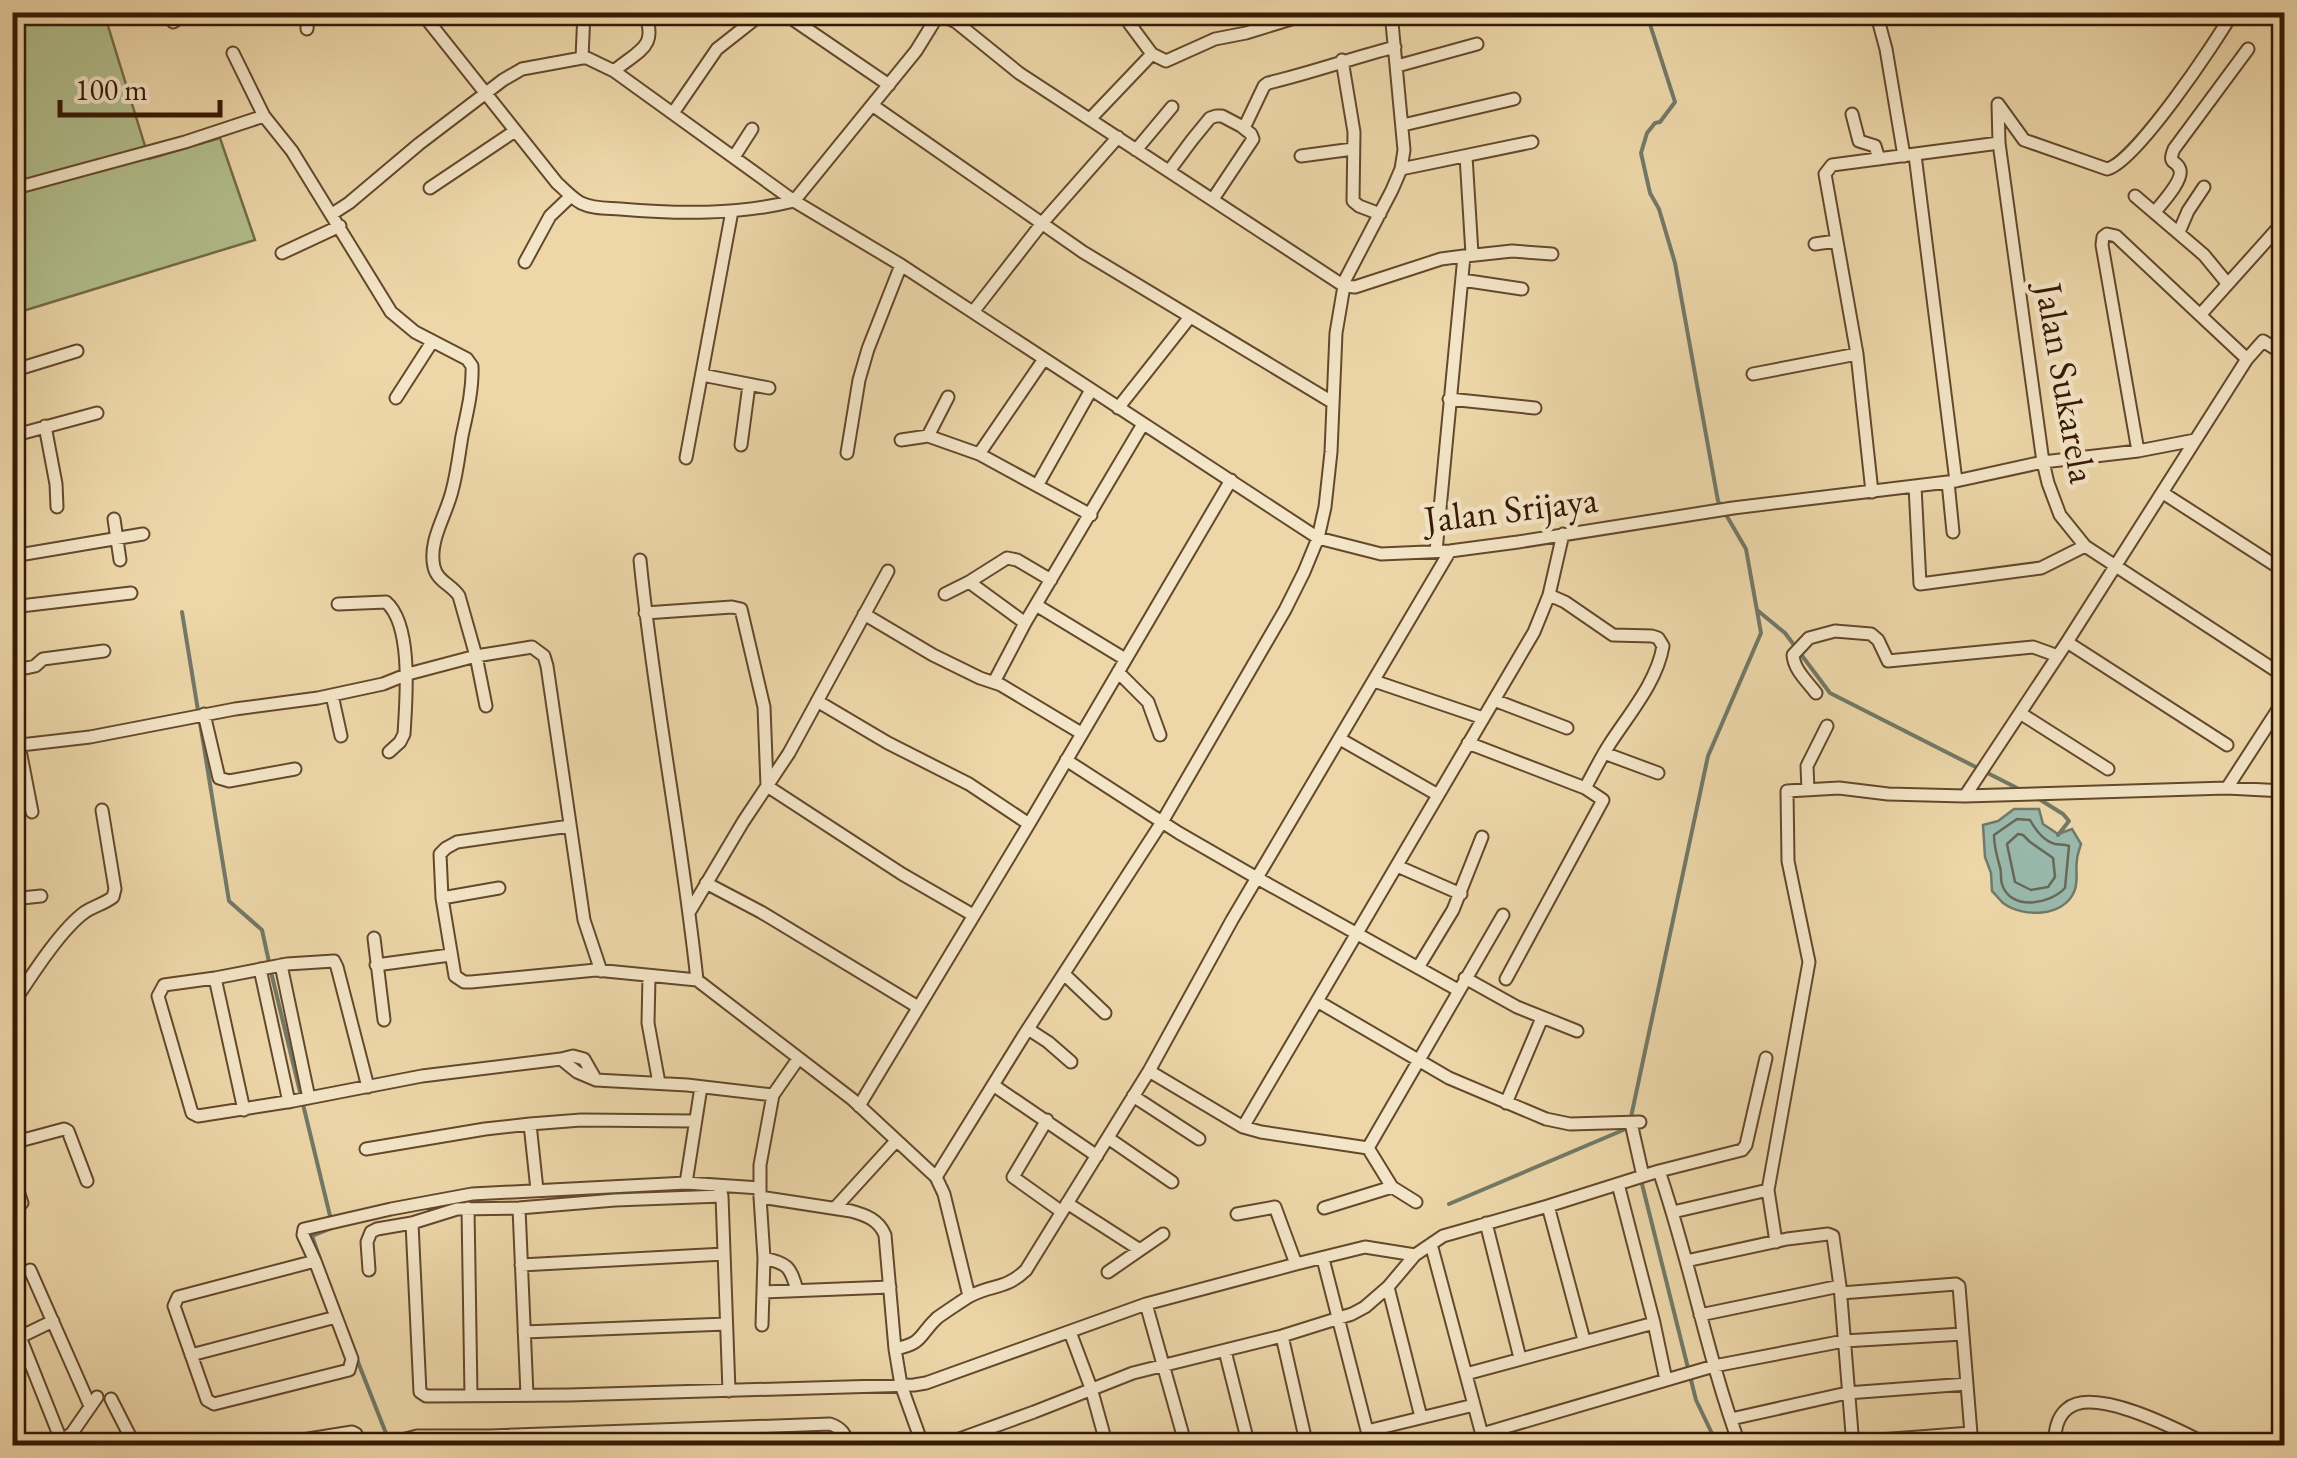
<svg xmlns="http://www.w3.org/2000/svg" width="2297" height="1458" font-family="'EB Garamond',serif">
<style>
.green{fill:#b2bf8d;stroke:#746c48;stroke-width:2.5}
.water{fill:#99b9ac;stroke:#727968;stroke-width:2.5}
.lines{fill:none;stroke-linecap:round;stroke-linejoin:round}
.shore{stroke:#686858;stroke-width:2.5}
.stream{stroke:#727968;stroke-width:4}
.minor-casing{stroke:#64482c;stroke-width:15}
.minor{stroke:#f3e5c7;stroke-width:11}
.labels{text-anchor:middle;stroke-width:9;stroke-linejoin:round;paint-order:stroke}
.street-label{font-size:38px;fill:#371803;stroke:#f3e5c7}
</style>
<rect width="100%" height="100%" fill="#edd7a9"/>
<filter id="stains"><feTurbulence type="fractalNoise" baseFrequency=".002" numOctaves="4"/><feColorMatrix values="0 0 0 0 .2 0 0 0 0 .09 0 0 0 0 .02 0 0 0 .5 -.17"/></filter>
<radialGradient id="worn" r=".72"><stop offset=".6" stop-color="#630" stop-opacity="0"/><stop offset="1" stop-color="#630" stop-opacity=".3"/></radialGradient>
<path class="green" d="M13,13H104L149,159L220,138L255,240L13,314Z"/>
<path class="water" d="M2014,809H2039L2043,824L2058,834L2072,829L2081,844C2080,847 2077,857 2077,860C2075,871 2079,881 2074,892C2063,917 2023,918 2003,903C1999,899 1996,895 1992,891L1991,873L1985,857L1983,825L1998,821Z"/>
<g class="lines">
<path class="shore" d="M2017,819L2030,820C2035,829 2043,841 2055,844C2060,845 2064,844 2069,846L2065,888C2049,905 2010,911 2002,884C2000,879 2002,873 2000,867C1997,856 1994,848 1994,835Z
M2018,834L2023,835L2030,842L2053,858L2055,877L2048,887L2031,890L2015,882L2007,844Z"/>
<path class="stream" d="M1757,610L1785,633L1830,693L2021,790
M182,612L229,901L262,930L269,962
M2039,799L2063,814L2069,821L2058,835
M271,972L331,1220
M1631,1117L1708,756L1761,633L1746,549L1718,501L1675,263L1659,209L1650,193L1641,153L1647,133L1655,123L1660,122L1675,102L1646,12
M1641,1180L1696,1400L1718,1446
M1449,1204L1628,1128
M320,1259L312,1236L332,1228
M356,1357L391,1446"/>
<defs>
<path id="minor" d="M421,12L557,183C564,189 572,198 581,203C593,209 607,208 620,209C679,214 737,215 794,201L901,265L1318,538L1381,554L1450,551L1518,542L1733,508L1956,481L2043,462L2138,451L2195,440
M782,12L889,85
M1876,12L1886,49L1904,156
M940,15L956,22L1019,73L1344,286L1355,287L1441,259L1464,256L1436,551
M173,22L190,12
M307,29L308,12
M233,53L264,116L292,151L391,312L415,332L467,359L472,366C473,389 467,413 462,436C459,454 457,473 452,491C446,516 428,541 434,567C437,581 452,585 459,596L476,656L486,706
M1152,54L1166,61L1215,39L1246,33L1314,12
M582,58L584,12
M1342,60L1354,132L1353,201L1359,206L1380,214
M1397,66L1477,44
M614,71C639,50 659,47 644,12
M1998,104L1999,143L2043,462L2048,483L2060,515L2085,546L2284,676
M1998,104L2024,140L2107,169C2135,163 2216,42 2233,12
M872,105L1083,252L1332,402
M673,113L717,49L764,12
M1852,114L1859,141L1875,146L1879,159
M1091,118L1152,54L1129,23L1127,15L1129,12
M1403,125L1514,99
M1244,128L1264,86L1268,83C1311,73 1352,58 1395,47
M1136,150L1172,107
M1915,155L1956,481
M1301,156L1353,149
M1466,156L1472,254
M734,157L752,129
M1401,169L1532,142
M1169,171L1192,140L1210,118L1216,116H1222L1241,126L1251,134L1253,139L1213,199
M430,188L515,131
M12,189L185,142L264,116
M2135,196L2204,255L2227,283
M2155,212C2161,204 2183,181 2180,170C2177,159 2167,166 2174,149L2248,49
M332,214L349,203L419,144L503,80L522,69L582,58H587L614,71L794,201L916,51L940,12
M2179,232L2188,211L2204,187
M1815,244L1836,241
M282,253L340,226
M1466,256L1512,251L1552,254
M525,262L550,216L571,196
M1462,280L1522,289
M973,312L1043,222L1118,137
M2247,359L2200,315L2278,228L2284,226
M12,371L77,351
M1753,374L1857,354
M702,375L769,388
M396,398L432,342
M1449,399L1535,408
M1118,408L1190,317
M45,426L56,484L57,507
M12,436L97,413
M928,436L948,397
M901,440L928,436L979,454L1091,515
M741,445L749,385
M2138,451L2102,245L2103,237L2107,234L2116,236L2200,315
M847,453L859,380L868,349L901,265
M979,454L1044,359
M686,458L732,211
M1948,482L1953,532
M1038,484L1091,390
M1915,486L1920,584L2041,568L2085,546
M1872,492L1857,354L1825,174L1832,165L1999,143
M2163,493L2284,571
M114,519L120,560
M12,554L16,580L13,611
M13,556L143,534
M640,560C654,701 682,839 697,980
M969,582L1025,623
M945,594L969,582L1007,558L1017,560L1051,580
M1549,595L1565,602L1613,635L1652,636L1658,638L1663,646C1657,682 1629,714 1609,745C1600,759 1593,774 1585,788
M338,604L386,602C413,625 406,701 404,734L400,742L389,752
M1036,605L1125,659
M12,607L131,593
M645,613L732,607L741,609L764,707L767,786L902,874L973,915
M864,614L933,655L980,678L1001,685L1081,733
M12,635L18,670
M2067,642L2227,745
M12,671L35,666L43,659L104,651
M1118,672L1148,702L1160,735
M1374,681L1483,718
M994,682L1025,623L1143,424
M1816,693C1807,681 1794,670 1793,655L1809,638L1835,631L1871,634L1878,640L1888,661L2033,647L2058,656
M332,695L341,736
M1494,700L1567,728
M817,701L888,743L969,784L1029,824
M2020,713L2108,769
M204,714L219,778L229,781L295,769
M1340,739L1438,795
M1468,743L1585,788L1603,800L1506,979
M19,745L32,812
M12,746L90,737L235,709L318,698L383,684L408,674L476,656L532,647L544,656L547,666L584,920L601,971
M1604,753L1658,773
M1066,760L1179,833L1257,878L1458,990
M2227,788L2284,700
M1808,790L1807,766L1827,726
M1965,796L2067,642L2247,359L2263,341L2284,354
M570,826L457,842L446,848L440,854L442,898L455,976L464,982H471L596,970L697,980L852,1099L936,1177L944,1194L969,1296
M1397,866L1461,894
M706,883L761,912L918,1007
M442,898L499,888
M12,899L41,896
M690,911L743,822L789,753L888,571
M374,938L384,1020
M281,965L309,1098
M376,965L450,955
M1419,966L1453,910L1482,837
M260,969L289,1102
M1064,974L1105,1013
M649,976L648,1023L659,1083
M215,978L244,1110
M1465,978L1517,1007L1577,1031
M1317,1001L1449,1078L1546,1119L1570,1124L1640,1122
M12,1005C30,978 60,930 85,912C94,906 104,904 113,897L115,889L102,810
M1028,1029L1048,1042L1071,1062
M561,1059L573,1056L584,1059L596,1080
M798,1059L773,1095L760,1165V1197L851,1211C866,1215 879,1220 885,1235L895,1349L901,1385L923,1446
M1149,1071L1243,1127L1261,1132L1368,1148L1503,915
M993,1085L1097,1156
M368,1087L337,967L334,961L287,964L215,978L164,985L158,996L192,1113L198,1116L293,1101L422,1076L561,1059L577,1072L596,1080L687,1085L773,1095
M1133,1096L1199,1139
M1506,1103L1542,1018
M859,1106L1029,824L1231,480
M1047,1120L1013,1177L1062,1212
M1631,1123L1643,1176
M1243,1127L1534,632L1549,595L1563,534
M1108,1138L1172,1182
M12,1143L64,1129L68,1131L87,1181
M1368,1148L1392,1187L1416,1202
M366,1149L485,1129L530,1124
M1659,1171C1690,1261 1707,1356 1740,1446
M12,1173L22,1203
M936,1177L1024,1035L1162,822L1285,610L1304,572L1318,538L1325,507L1331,452L1336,333L1345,280L1392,190L1401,169L1404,150L1391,12
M686,1183L760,1188
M1618,1184L1654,1323L1666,1380
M719,1186L722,1196L729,1391
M537,1190L530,1124L581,1120L695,1121
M760,1197L764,1258L762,1325
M1067,1203L1140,1250
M1548,1206L1584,1340
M468,1208L471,1395
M519,1208L527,1395
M835,1208L896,1141
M1324,1208L1392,1187
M1673,1212L1768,1190
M1237,1214L1275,1207L1296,1264
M412,1223L420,1392L426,1396L569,1395L914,1385L926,1383L1146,1304L1296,1264L1365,1247L1415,1255
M1486,1223L1520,1358
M1776,1242L1768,1190L1809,962L1788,861L1787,791L1839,788L1888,794L1965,796L2227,788L2284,791
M1431,1244L1485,1446
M764,1258C788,1264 790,1266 797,1290
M1323,1259L1371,1446
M315,1261L178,1297L174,1306L207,1400L214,1404L349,1370L352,1359L315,1261L303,1235L304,1229L391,1209L472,1194L686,1183L701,1087
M1686,1261L1787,1239L1828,1234L1833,1236L1840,1286L1853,1446
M521,1265L724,1254
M30,1270L90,1406
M369,1270L367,1242L371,1232L377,1229L412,1223L457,1209L519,1208L615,1200L722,1196
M1108,1272L1163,1234
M1388,1287L1421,1417
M763,1292L890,1287
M1841,1293L1956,1284L1959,1286L1972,1446
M1146,1304L1186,1446
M1700,1315L1840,1286
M53,1321L20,1337L63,1445
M524,1332L726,1324
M1070,1332L1091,1388L1107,1446
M1282,1336L1307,1446
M895,1349C924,1343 918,1336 937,1318C941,1315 966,1298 970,1296C993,1284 1005,1290 1026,1270L1149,1071L1232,920L1450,551
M1225,1351L1249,1446
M191,1355L336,1317
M1466,1374L1654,1323
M111,1399L135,1446
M1731,1419L1847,1393L1967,1384
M2282,1419L2284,1420
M1367,1431L1474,1405
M1482,1434L1714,1366L1844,1341L1963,1334
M69,1435L87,1446
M402,1440L417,1436H490L830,1424C842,1428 845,1434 849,1446
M1853,1442L1971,1433
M63,1446L97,1397
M265,1446L352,1432L356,1434L361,1446
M940,1446L1034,1412L1133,1373L1282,1336L1352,1314L1365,1307L1388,1287L1415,1255L1443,1236L1548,1206L1659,1171L1742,1150L1746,1145L1766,1058
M1649,1446H1653
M2054,1446C2055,1432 2056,1418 2067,1409C2094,1385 2181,1431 2210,1446"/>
</defs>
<use href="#minor" class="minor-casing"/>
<use href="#minor" class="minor"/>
</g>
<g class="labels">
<g class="street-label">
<text transform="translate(2066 383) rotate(80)" y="13">Jalan Sukarela</text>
<text transform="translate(1511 509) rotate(-7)" y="13">Jalan Srijaya</text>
</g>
</g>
<rect width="2297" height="1458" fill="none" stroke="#edd7a9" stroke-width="50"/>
<rect x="15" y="15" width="2267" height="1428" fill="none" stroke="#371803" stroke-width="5"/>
<rect x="25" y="25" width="2247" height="1408" fill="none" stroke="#371803" stroke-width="2.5"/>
<path d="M60 100v15h160v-15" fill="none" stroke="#371803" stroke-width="5"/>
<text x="75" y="100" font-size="30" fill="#371803" stroke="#f3e5c7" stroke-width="8" paint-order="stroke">100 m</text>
<rect width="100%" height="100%" filter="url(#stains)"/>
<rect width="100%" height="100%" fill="url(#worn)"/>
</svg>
